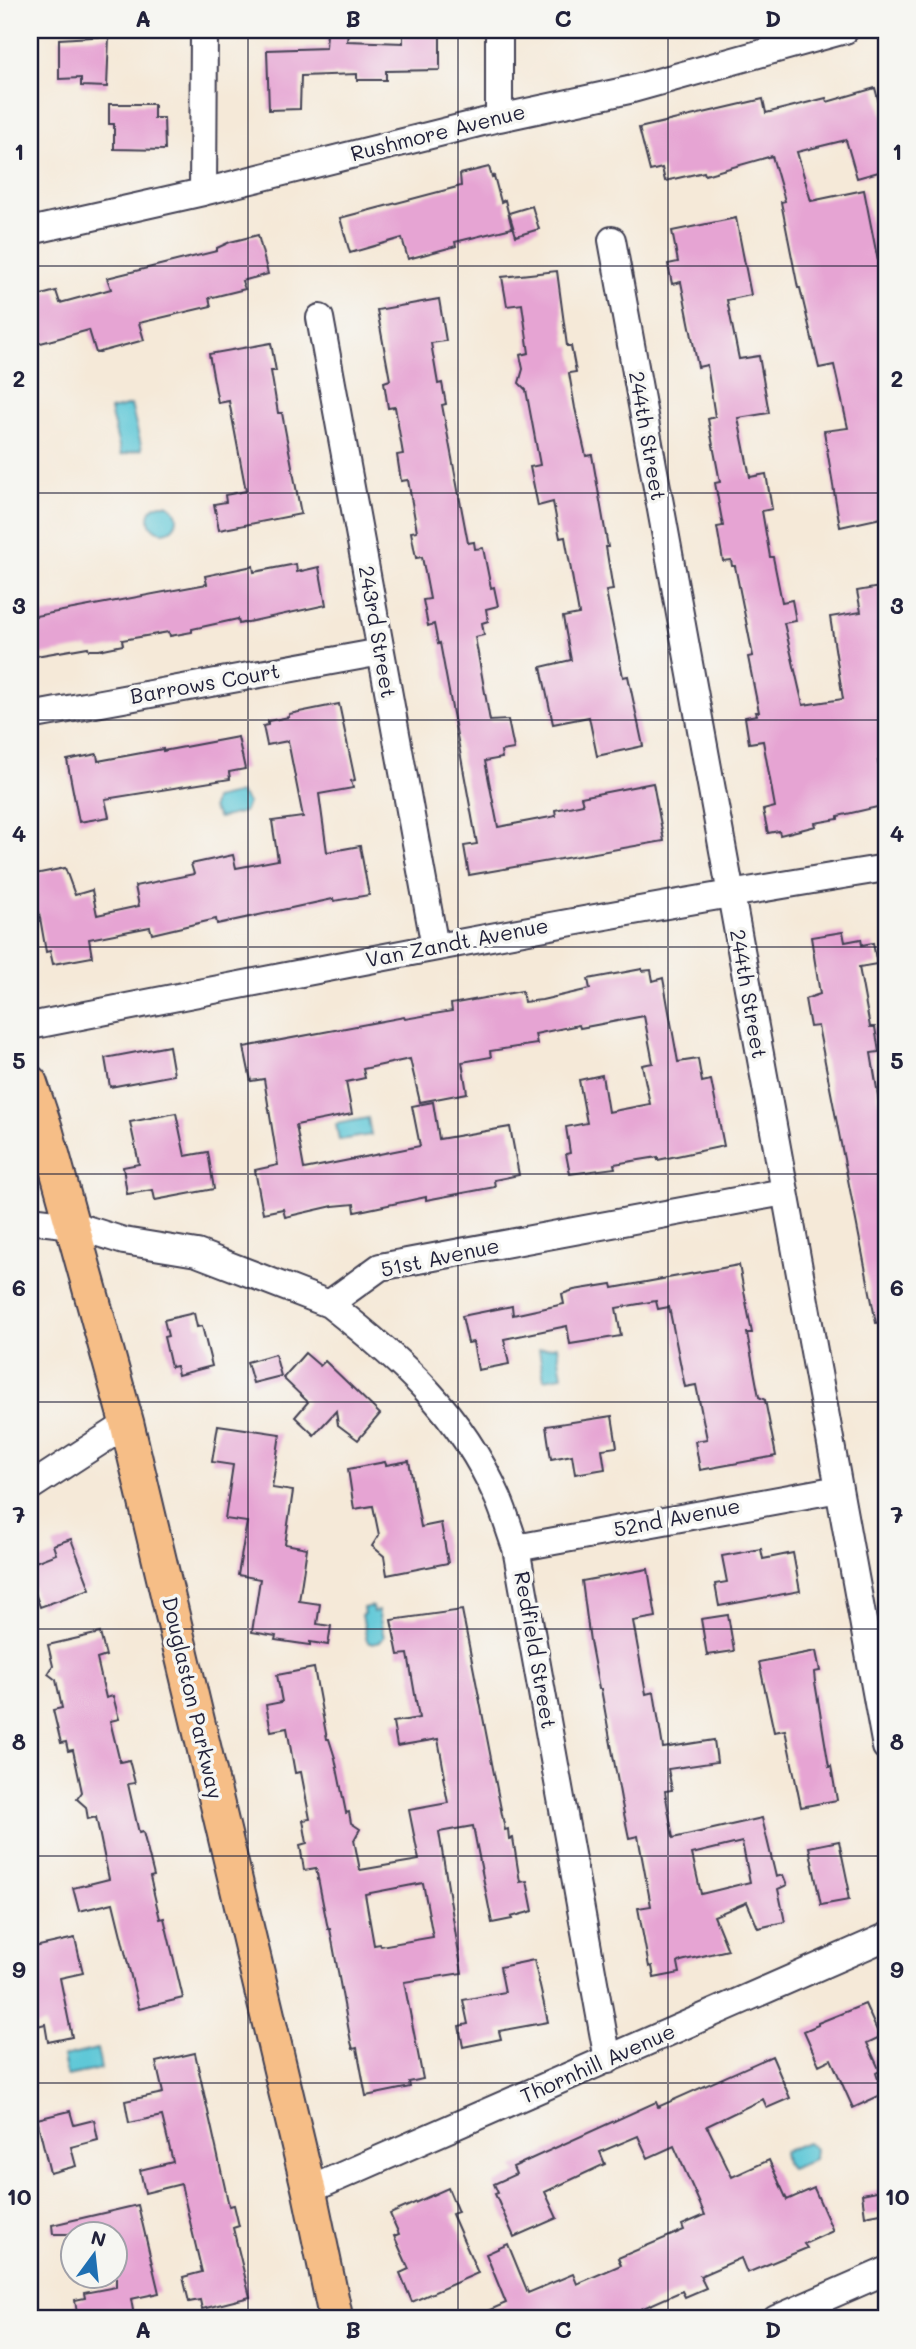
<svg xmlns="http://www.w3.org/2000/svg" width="916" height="2349" font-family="Mali,sans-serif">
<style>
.water{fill:#5dc7d7;stroke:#407489;stroke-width:2}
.building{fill:#e6a4d3;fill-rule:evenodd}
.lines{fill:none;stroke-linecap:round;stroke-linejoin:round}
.minor-casing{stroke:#424053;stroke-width:30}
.major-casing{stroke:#424053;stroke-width:37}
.minor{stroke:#fff;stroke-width:26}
.major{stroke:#f6be87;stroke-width:33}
.grid{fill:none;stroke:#22223b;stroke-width:2;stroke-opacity:0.55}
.labels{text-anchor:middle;stroke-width:7;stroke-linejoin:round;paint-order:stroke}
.street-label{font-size:21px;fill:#22223b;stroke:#f6f6f2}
.neatline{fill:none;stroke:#22223b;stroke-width:2.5}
.grid-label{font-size:23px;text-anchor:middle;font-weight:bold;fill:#22223b}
</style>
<rect width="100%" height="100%" fill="#f6f6f2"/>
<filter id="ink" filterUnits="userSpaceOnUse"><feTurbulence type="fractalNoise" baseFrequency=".0143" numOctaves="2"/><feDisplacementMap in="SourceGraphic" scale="14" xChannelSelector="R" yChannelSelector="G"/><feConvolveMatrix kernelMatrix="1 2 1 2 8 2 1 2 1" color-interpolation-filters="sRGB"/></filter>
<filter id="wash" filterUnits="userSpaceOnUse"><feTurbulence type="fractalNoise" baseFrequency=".00686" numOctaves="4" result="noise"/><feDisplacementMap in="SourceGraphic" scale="28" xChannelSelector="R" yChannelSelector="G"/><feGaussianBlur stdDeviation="1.57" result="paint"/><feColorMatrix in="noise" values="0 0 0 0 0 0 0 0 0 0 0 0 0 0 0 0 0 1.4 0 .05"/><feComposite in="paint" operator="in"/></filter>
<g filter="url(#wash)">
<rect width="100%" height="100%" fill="#f5e9d8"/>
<path class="water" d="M131,405L142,449L121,455L110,410Z
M149 518a14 14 0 1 1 28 0a14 14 0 1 1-28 0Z
M240,793L248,803L244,812L219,818L212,808L214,799Z
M368,1118L371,1135L339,1140L336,1124Z
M557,1346L562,1376L544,1379L539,1349Z
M372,1606L373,1612L378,1611L384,1637L380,1642L372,1644L367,1641L362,1615L364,1614L363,1608Z
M97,2049L101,2069L67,2076L63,2057Z
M807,2142L815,2149L814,2160L790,2169C783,2162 785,2161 783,2152Z"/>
<g id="blocks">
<path class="building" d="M403,30H440V70L386,71V80H357V74L301,76L300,109L269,110L267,50L326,48L327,33H348L347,41L403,43Z
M109,36L107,87L81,86V78L59,79V39Z
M875,88L886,128V170L857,178L846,140L797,152L811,201L864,190L886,302V517L840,527L824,431L848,428L834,365L819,368L800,288H798L781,202L785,201L772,156L705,175L704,172L665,181L662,168L650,171L639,128L763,99L766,113L826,98L827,102Z
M109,104H154V118H164L165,150L114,149V124H109Z
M489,167L492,177L494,176L501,202L505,200L512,228L455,242L456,246L408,259L402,238L350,253L340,218L461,186L460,174Z
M532,206L539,229L516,236L509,213Z
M736,218L751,295L727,300L739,359L759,356L769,413L738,418L750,477L766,474L772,509L762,511L770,557H773L782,602L792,600L796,621L784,623L803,705L843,699L830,617L861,612L857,591L886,586V759L878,761L886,805L838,816V819L815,823L816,826L780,835L779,831L768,833L763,810L775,807L763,741L749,743L745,717L757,715L756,712H759L748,657L753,656L735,566H732L731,560L723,561L717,527L723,526L715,483L720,482L708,419L715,417L707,365L698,367L681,282L672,284L668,264L678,262L672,231Z
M258,235L268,274L242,281L245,289L209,298L211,306L139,323L144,340L96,353L89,330L37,344L30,316V298L56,291L60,303L111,289L107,278L217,251V248L230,242Z
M557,271L567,346H571L576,372L569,373L575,408L586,456L592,455L608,547H606L613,590L606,591L623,677L628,676L643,746L597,756L589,717L553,724L541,667L571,660L563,617L579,614L565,537L560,538L553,502L538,506L530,467L540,465L526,390L519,383L523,369L520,355L529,353L522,304L507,306L502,277Z
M439,299L446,341L431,343L438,384L442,383L446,404L442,405L468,543L474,542L475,549L483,548L491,588L494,587L498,606L486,609L488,621L482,623L484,635L475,637L490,721L508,720L514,749L501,751L502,758L485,761L498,827L556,816L555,810L583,804L581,797L653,783L664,841L469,875L464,846L477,844L440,643L438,644L434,624L428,626L423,600L430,599L422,557L416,558L411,532L417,531L408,480L401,481L397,455L403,454L395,407L388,408L384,382L390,380L377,310Z
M271,343L276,371H271L278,413H282L301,514L219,530L214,504L226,502L225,495L246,491L229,401L218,403L209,354Z
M296,564L297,572L319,567L326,605L239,624L238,619L192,629V632L170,636L169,632L122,640L123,645L99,650H89L88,647L30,657V617L207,584L205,576L253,566L254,572Z
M339,704L355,780L351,781L353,788L319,794L327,852L360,846L369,895L334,901L333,899L217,924L216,919L152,934L150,927L89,939L92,957L53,964L50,951L46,952L39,912L30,914V875L65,868L75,895L92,890L97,915L139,906L135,886L194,874L191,864L233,855L236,868L278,860L272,821L303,817L288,741L267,745L263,726L268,725V721L289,717V714Z
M238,737L245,769L229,772L230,779L105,799L109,817L79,822L67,760L97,754L98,761L163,749V751Z
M843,932L845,942L861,939L862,945L873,943L877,964L859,967L870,1027H875L879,1052L871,1053L883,1125L886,1124V1163L877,1165L886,1211V1227L882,1228L886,1247V1322L876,1323L818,1026L810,1027L805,999L820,994L811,937Z
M642,969V971L651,970L653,981L663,978L678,1062L698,1059L702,1082L711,1080L724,1146L658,1160V1157L614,1164L615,1168L570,1174L566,1154L570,1153L566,1127L587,1123L579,1080L602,1075L608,1112L650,1104L642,1065L653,1063L644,1016L580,1028L579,1025L535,1034L537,1044L490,1051L491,1057L462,1062L467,1093L420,1102L410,1059L363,1069L365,1078L346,1082L352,1114L296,1125L304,1169L420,1146L412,1106L433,1102L439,1139L510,1127L519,1175L494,1180L495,1187L426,1200V1197L355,1212L354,1204L333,1206L285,1217L283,1209L263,1213L255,1170L278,1165L264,1079L251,1081L244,1047L404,1017L405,1019L452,1011L451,1004L522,991L524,1002L542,1000L590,989L588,979Z
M169,1046L174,1075L110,1087L105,1058Z
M176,1113L185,1156L208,1152L214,1189L155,1200L153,1190L127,1194L123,1167L139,1164L130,1122Z
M739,1265L752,1333H747L759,1397L765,1400L776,1456L700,1470L695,1441L707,1439L696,1385L685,1387L669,1307L658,1309L656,1301L616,1308L621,1336L570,1344L567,1326L504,1339L509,1364L478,1370L473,1342L468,1343L462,1316L512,1306L513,1315L564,1304L562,1294L574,1290L612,1284L613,1288Z
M194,1313L197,1327L202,1326L212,1366L178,1375L176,1366L171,1367L164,1337L168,1336L164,1320Z
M305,1353L320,1366L325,1361L380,1414L358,1440L338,1425L336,1411L314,1435L295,1417L308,1402L283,1378Z
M275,1354L281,1376L253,1383L247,1362Z
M612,1416L617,1447L602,1449L605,1469L575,1474L572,1455L551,1459L546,1426Z
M218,1425L280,1434L272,1488L293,1491L285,1544L307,1548L299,1601L320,1604L317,1624L331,1626L328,1645L310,1642V1645L275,1640L276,1636L252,1632L260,1579L238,1575L247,1522L225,1519L233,1465L212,1462Z
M409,1461L421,1527L441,1523L448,1563L387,1575L384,1556L372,1546L379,1535L373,1506L354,1509L348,1469L385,1462L386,1465Z
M71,1539L90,1589L40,1607L30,1579V1564L56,1554L53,1545Z
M761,1549L763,1559L793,1553L800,1591L719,1606L715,1584L727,1582L722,1556Z
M648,1569L656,1617L633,1621L646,1694L654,1692L663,1748L714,1740L717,1762L668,1769L672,1790L665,1791L673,1838L762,1818L776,1877L783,1875L787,1885L778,1889L785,1922L758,1928L747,1902L714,1916L728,1950L681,1961L678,1963L680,1973L654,1978L652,1966L649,1967L638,1908L651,1906L638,1836L629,1838L621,1799L601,1689H599L590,1641L582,1581ZM742,1842L750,1882L701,1894L692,1854Z
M462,1610L505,1830L508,1829L509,1839L513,1838L520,1882L527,1881L533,1911L511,1917L512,1919L492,1923L473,1826L439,1832L462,1973L404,1982L423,2079L409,2082L410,2087L366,2096L357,2048L353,2049L351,2042L330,1929H328L316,1868L304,1870L300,1845L307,1843L303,1820L310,1819L301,1772L295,1773L287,1728L271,1731L266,1705L282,1702L277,1675L314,1668L327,1739H329L335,1758L346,1813L349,1812L351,1823L360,1829L354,1840L360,1870L419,1860L409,1810L448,1803L443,1777H445L438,1739L397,1746L393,1722L419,1718L408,1654L398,1655L391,1620ZM423,1883L433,1937L381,1946L380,1944L374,1945L365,1894Z
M728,1615L734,1651L707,1655L701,1619Z
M100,1633L106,1656L97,1659L106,1698L113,1696L119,1719L110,1721L120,1762L129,1760L135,1783L128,1784L139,1833L143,1832L154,1876L150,1877L160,1919L164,1918L183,1998L139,2009L113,1903L79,1911L73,1888L109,1879L96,1817L88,1819L86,1807L77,1799L82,1792L73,1750L68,1751L66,1742L61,1743L53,1710L62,1708L56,1680L48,1674L53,1666L48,1645Z
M816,1651L820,1671L814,1672L815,1682L829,1767L831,1766L837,1800L801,1807L785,1730L774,1732L759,1662Z
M839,1841L849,1889H847L849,1900L821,1905L809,1847Z
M75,1938L83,1973L60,1978L72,2037L48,2042L45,2024L30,2028V1948Z
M534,1960L548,2022L499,2031L501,2039L463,2047L459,2026L468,2024L463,2000L505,1992L500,1967Z
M865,2004L880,2037L867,2043L880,2071L876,2073L883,2094L853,2108L831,2059L819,2065L804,2031L818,2025V2023Z
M195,2053L229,2206L234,2205L239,2226L233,2228L250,2297L202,2309L200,2300L189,2302L183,2277L202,2272L181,2184L145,2193L140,2170L173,2162L162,2116L129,2123L125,2101L163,2093L156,2062Z
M772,2056L790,2098L767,2108L763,2099L707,2126L732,2177L769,2160L787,2200L814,2188L833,2231L804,2244L807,2248L747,2273L741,2258L700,2276L706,2288L685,2297L682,2291L641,2309L645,2319H469L506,2303L486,2254L508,2244L528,2293L573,2274L577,2284L621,2265L618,2258L684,2230L682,2225L705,2215L674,2146L648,2158L638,2136L600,2152L605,2164L545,2192L557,2218L514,2237L495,2194L498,2193L494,2184L516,2174L513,2167L656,2102L658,2107Z
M70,2111L74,2125L94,2120L98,2140L71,2147L76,2166L50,2173L37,2119Z
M448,2188L458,2212L452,2214L478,2273L412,2302L400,2273L409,2269L394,2236L399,2234L390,2214Z
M886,2189V2212L865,2216L862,2194Z
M138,2205L159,2293L131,2299L134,2316L119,2319H78L75,2300L85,2298L84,2293L116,2287V2234H53L52,2225Z"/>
</g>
</g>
<g filter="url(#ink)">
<use href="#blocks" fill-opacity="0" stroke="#424053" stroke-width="2"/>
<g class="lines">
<defs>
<path id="minor" d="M499,118V30
M203,192L204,30
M30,231L203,192L499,118L629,90L845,30
M612,240L886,1747
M320,318L435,947
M30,716L381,652
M30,1026C315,970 600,914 886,868
M30,1220L73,1225L124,1241L197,1253L329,1304L380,1267L784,1192
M329,1304C401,1360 460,1412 498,1498C505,1514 510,1532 516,1548L608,2060
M30,1487L127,1424
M516,1548L839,1489
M309,2190L886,1937
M776,2319L886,2271"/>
<path id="major" d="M30,1082L45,1127L127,1424L309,2190L336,2319"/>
</defs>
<use href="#minor" class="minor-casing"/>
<use href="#major" class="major-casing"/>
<use href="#minor" class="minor"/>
<use href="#major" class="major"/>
</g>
</g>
<path class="grid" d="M248,30V2319M458,30V2319M668,30V2319M30,266H886M30,493H886M30,720H886M30,947H886M30,1174H886M30,1402H886M30,1629H886M30,1856H886M30,2083H886"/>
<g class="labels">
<g class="street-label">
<text transform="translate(438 133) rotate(-14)" y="7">Rushmore Avenue</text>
<text transform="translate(647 436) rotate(80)" y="7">244th Street</text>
<text transform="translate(377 632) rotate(80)" y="7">243rd Street</text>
<text transform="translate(205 684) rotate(-10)" y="7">Barrows Court</text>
<text transform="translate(457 943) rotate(-11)" y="7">Van Zandt Avenue</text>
<text transform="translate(748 994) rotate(80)" y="7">244th Street</text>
<text transform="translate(440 1258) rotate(-12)" y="7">51st Avenue</text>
<text transform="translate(677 1518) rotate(-11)" y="7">52nd Avenue</text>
<text transform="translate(535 1650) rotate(80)" y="7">Redfield Street</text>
<text transform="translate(192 1698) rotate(77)" y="7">Douglaston Parkway</text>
<text transform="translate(598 2064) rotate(-24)" y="7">Thornhill Avenue</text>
</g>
</g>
<rect width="916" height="2349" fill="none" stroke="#f6f6f2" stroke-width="77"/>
<g transform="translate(94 2255) rotate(15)"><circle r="33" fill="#f6f6f2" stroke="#a1a1a9" stroke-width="2"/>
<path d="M0-5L12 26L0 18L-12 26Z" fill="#1f6fb2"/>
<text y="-10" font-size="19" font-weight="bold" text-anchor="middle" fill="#22223b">N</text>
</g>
<rect x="38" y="38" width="840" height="2272" class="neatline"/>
<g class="grid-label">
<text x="143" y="27">A</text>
<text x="353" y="27">B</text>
<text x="563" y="27">C</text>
<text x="773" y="27">D</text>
<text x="19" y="160">1</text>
<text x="897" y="160">1</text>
<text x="19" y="387">2</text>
<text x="897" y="387">2</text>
<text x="19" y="614">3</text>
<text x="897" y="614">3</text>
<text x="19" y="842">4</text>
<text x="897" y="842">4</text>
<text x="19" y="1069">5</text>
<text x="897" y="1069">5</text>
<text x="19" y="1296">6</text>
<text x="897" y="1296">6</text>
<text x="19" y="1523">7</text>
<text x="897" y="1523">7</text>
<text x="19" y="1750">8</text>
<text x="897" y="1750">8</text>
<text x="19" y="1978">9</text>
<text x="897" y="1978">9</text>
<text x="19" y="2205">10</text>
<text x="897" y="2205">10</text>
<text x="143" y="2338">A</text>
<text x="353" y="2338">B</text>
<text x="563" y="2338">C</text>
<text x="773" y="2338">D</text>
</g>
</svg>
